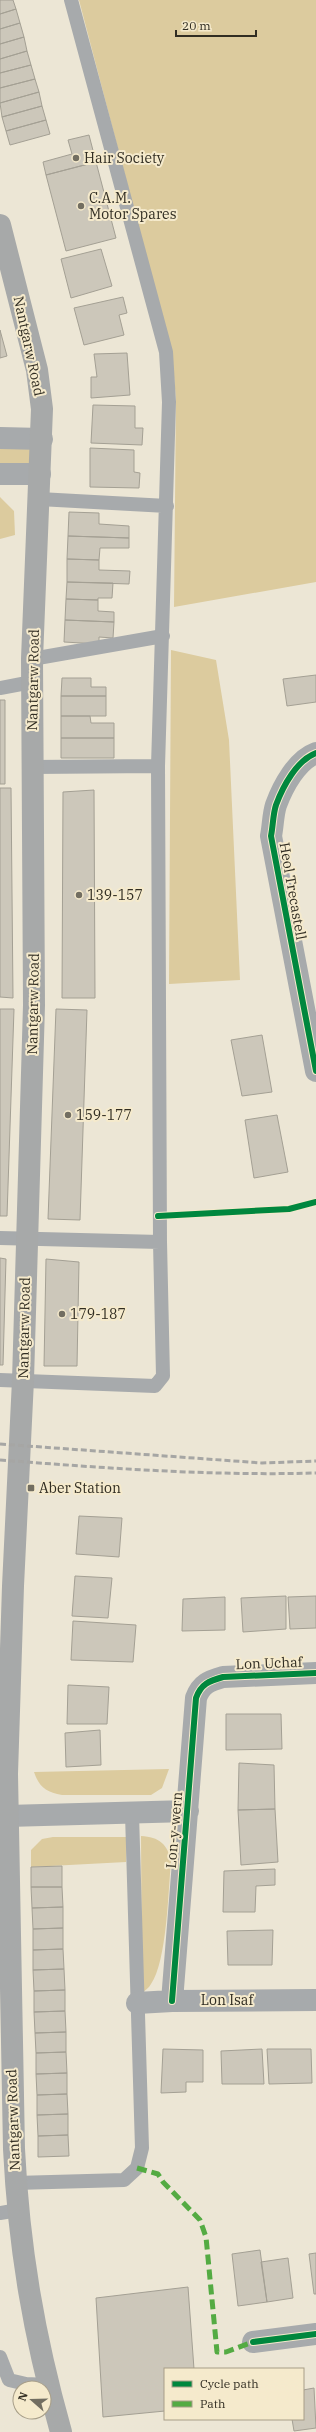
<svg xmlns="http://www.w3.org/2000/svg" width="316" height="2432" font-family="'IBM Plex Serif',serif">
<style>
.green{fill:#dccb9e}
.building{fill:#ccc7ba;stroke:#a4a094}
.lines{fill:none;stroke-linecap:round;stroke-linejoin:round}
.lane{stroke:#a7aaac;stroke-width:14}
.street{stroke:#a7aaac;stroke-width:22}
.secondary{stroke:#a7a9a9;stroke-width:22}
.rail{stroke:#a6a6a4;stroke-width:3;stroke-dasharray:6 3;stroke-linecap:butt}
.quiet{stroke:#54ab43;stroke-width:5;stroke-dasharray:10 5;stroke-linecap:butt}
.cycleway-casing{stroke:#f5eacc;stroke-width:8}
.cycleway{stroke:#00873e;stroke-width:6}
.poi-dot{fill:#726e61;stroke:#f5eacc;stroke-width:1.5}
.labels{text-anchor:middle;stroke-width:4;stroke-linejoin:round;paint-order:stroke}
.poi-label{font-size:14px;fill:#312d22;stroke:#f5eacc;text-anchor:start}
.street-label{font-size:14px;fill:#312d22;stroke:#f5eacc}
</style>
<rect width="100%" height="100%" fill="#ece6d5"/>
<path class="green" d="M79,0H316V582L174,607L176,399L172,355Z
M0,438L42,439L40,474H0Z
M0,497L14,511L15,535L0,539Z
M171,650L216,660L229,740L240,980L169,984Z
M169,1769L162,1788L151,1795H62C46,1792 39,1787 34,1772Z
M141,1836C159,1837 168,1844 171,1862C168,1892 167,1961 151,1984C149,1988 145,1990 142,1993Z
M53,1837H127L126,1862L31,1867V1850L42,1839Z"/>
<path class="building" d="M0,0H13L16,9L0,14Z
M16,9L20,23L0,29V14Z
M20,23L24,37L0,44V29Z
M24,37L27,51L0,59V44Z
M27,51L31,65L0,73V59Z
M31,65L35,79L0,88V73Z
M35,79L39,92L0,103V88Z
M39,92L42,106L2,117L0,103Z
M42,106L46,120L6,131L2,117Z
M46,120L50,134L10,145L6,131Z
M89,135L96,162L46,175L43,162L72,154L68,140Z
M96,162L116,238L66,251L46,175Z
M101,249L112,286L71,298L61,259Z
M123,297L127,313L119,315L124,335L84,345L74,308Z
M0,330L7,356L0,358Z
M127,353L130,395L91,398V377H97L94,354Z
M93,405L135,406V428H143L142,445L91,443Z
M90,448L134,450V472L140,473L139,488L90,487Z
M69,512L99,513V524L129,526V538L68,536Z
M68,536L129,538V548H100L99,560L67,559Z
M67,559L99,560V570L130,571L129,584L67,582Z
M67,582L113,583L112,598H98V600L66,599Z
M66,599L98,600V611L114,612V622L65,620Z
M65,620L114,622L113,638L99,637V644L64,642Z
M316,675V702L287,706L283,679Z
M62,678H91V687H106V696H61Z
M61,696H106V716H61Z
M0,700H5V784H0Z
M61,716H90L91,723H114V738H61Z
M61,738H114V758H61Z
M0,788H11L13,998L0,997Z
M94,790L95,998H62L63,792Z
M0,1009H14L7,1216H0Z
M56,1009L87,1010L80,1220L48,1219Z
M262,1035L272,1092L242,1096L231,1040Z
M277,1115L288,1172L254,1178L245,1120Z
M0,1258L6,1259L3,1365H0Z
M46,1259L79,1262L77,1366H44Z
M79,1516L122,1518L119,1557L76,1554Z
M75,1576L112,1578L108,1618L72,1616Z
M286,1596V1629L243,1632L241,1598Z
M316,1596V1628L290,1629L288,1597Z
M225,1597V1630L182,1631L183,1599Z
M73,1621L136,1625L133,1662L71,1660Z
M68,1685L109,1687L107,1724H67Z
M226,1714H281L282,1749L226,1750Z
M100,1730L101,1765L66,1767L65,1733Z
M239,1763L274,1765L275,1809L238,1810Z
M275,1809L278,1862L241,1865L238,1810Z
M62,1866V1887H31V1867Z
M275,1869V1885L256,1886L255,1912H223L224,1871Z
M31,1887H62L63,1907L32,1908Z
M63,1907V1928L33,1929L32,1908Z
M63,1928V1949L33,1950V1929Z
M273,1930L272,1965H228L227,1931Z
M63,1949L64,1969L33,1970V1950Z
M64,1969L65,1990L34,1991L33,1970Z
M65,1990V2011L34,2012V1991Z
M65,2011L66,2032L35,2033L34,2012Z
M66,2032V2052L36,2053L35,2033Z
M163,2049L203,2050V2082H186V2092L161,2093Z
M262,2049L264,2084H222L221,2051Z
M267,2049H311L312,2083L269,2084Z
M66,2052L67,2073L36,2074V2053Z
M67,2073V2094L37,2095L36,2074Z
M67,2094L68,2114L37,2115V2095Z
M68,2114V2135L38,2136L37,2115Z
M68,2135L69,2156L38,2157V2136Z
M260,2250L267,2302L238,2306L232,2254Z
M316,2253V2294H314L309,2254Z
M288,2258L293,2298L267,2302L261,2262Z
M188,2287L194,2369H165V2411L103,2417L96,2298Z
M314,2388L316,2428L294,2431L292,2419H303V2390Z"/>
<g class="lines">
<path class="lane" d="M71,0L166,352L169,402L158,766L160,1242
M39,499L167,506
M32,659L163,636
M0,688L32,682
M32,767L158,766
M0,1238L160,1242L163,1376L155,1386L0,1380
M15,2183L124,2180L137,2168L142,2148L132,1814
M0,2213L18,2210
M0,2357L9,2380L26,2384L48,2385"/>
<path class="street" d="M0,438L42,439
M0,474H40
M316,753C297,760 283,786 276,805C273,814 273,826 271,836L316,1071
M7,1816L188,1811
M172,2001L196,1698C201,1684 209,1681 223,1677L316,1673
M137,2003L172,2001L316,2000
M253,2342L316,2334"/>
<path class="secondary" d="M0,225L37,370L42,409L32,659L34,1005L23,1380L13,1586L7,1774L14,2149C19,2249 34,2336 61,2432"/>
<path class="rail" d="M0,1444L262,1463L316,1461
M0,1460C105,1468 210,1476 316,1473"/>
<path class="quiet" d="M137,2168L158,2174L163,2182L200,2220L206,2237L217,2352H226L253,2342"/>
<defs>
<path id="cycleway" d="M316,753C297,760 283,786 276,805C273,814 273,826 271,836L316,1071
M158,1216L289,1209L316,1202
M172,2001L196,1698C201,1684 209,1681 223,1677L316,1673
M253,2342L316,2334"/>
</defs>
<use href="#cycleway" class="cycleway-casing"/>
<use href="#cycleway" class="cycleway"/>
</g>
<g class="poi-dot">
<circle cx="76" cy="158" r="4"/>
<circle cx="81" cy="206" r="4"/>
<circle cx="79" cy="895" r="4"/>
<circle cx="68" cy="1115" r="4"/>
<circle cx="62" cy="1314" r="4"/>
<rect x="27" y="1484" width="8" height="8" rx="2"/>
</g>
<g class="labels">
<g class="poi-label">
<text x="84" y="163">Hair Society</text>
<text x="89" y="203">C.A.M.<tspan x="89" dy="16">Motor Spares</tspan></text>
<text x="87" y="900">139-157</text>
<text x="76" y="1120">159-177</text>
<text x="70" y="1319">179-187</text>
<text x="39" y="1493">Aber Station</text>
</g>
<g class="street-label">
<text transform="translate(29 346) rotate(78)" y="5">Nantgarw Road</text>
<text transform="translate(33 680) rotate(-89)" y="5">Nantgarw Road</text>
<text transform="translate(293 891) rotate(80)" y="5">Heol Trecastell</text>
<text transform="translate(33 1004) rotate(-89)" y="5">Nantgarw Road</text>
<text transform="translate(24 1328) rotate(-89)" y="5">Nantgarw Road</text>
<text transform="translate(269 1663) rotate(-2)" y="5">Lon Uchaf</text>
<text transform="translate(174 1830) rotate(-85)" y="5">Lon-y-wern</text>
<text x="227" y="2005">Lon Isaf</text>
<text transform="translate(13 2120) rotate(-92)" y="5">Nantgarw Road</text>
</g>
</g>
<rect x="164" y="2368" width="140" height="52" fill="#f5eacc" stroke="#a79e88"/>
<rect x="172" y="2381" width="20" height="6" fill="#00873e" stroke="#a79e88"/>
<text x="200" y="2388" font-size="12" fill="#312d22">Cycle path</text>
<rect x="172" y="2401" width="20" height="6" fill="#54ab43" stroke="#a79e88"/>
<text x="200" y="2408" font-size="12" fill="#312d22">Path</text>
<g transform="translate(32 2400) rotate(290)"><circle r="19" fill="#f5eacc" stroke="#a79e88"/>
<path d="M0-3L7 15L0 10L-7 15Z" fill="#726e61"/>
<text y="-6" font-size="11" font-weight="bold" text-anchor="middle" fill="#312d22">N</text>
</g>
<path d="M176 30v6h80v-6" fill="none" stroke="#312d22" stroke-width="2"/>
<text x="182" y="30" font-size="12" fill="#312d22" stroke="#f5eacc" stroke-width="3" paint-order="stroke">20 m</text>
</svg>
